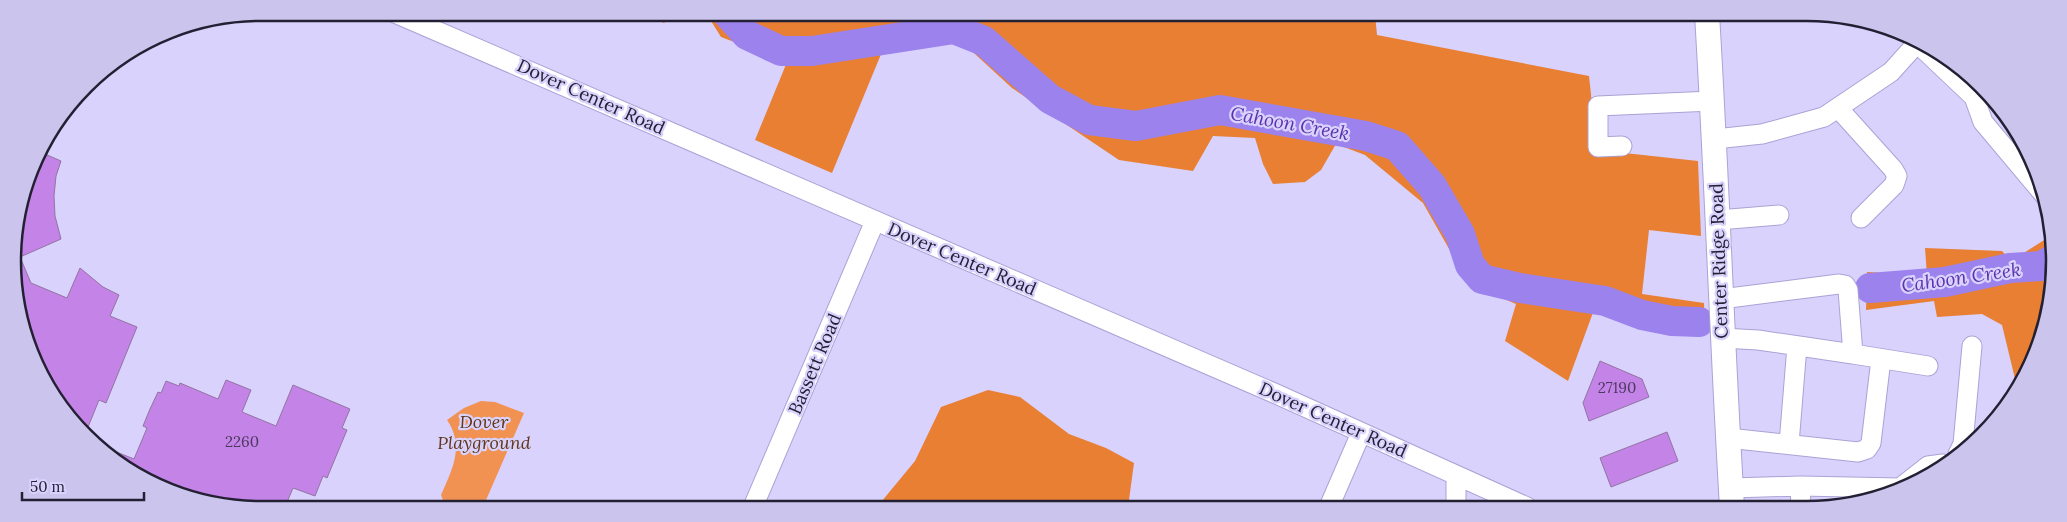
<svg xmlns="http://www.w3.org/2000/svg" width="2067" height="522" font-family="Lora,serif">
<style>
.green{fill:#f19252}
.forest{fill:#e87f33}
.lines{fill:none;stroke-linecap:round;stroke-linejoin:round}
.river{stroke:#9b82ed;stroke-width:30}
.building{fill:#c483e7;stroke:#9175a1}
.minor-casing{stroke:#aba2d5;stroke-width:21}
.major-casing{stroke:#aba2d5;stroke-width:26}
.minor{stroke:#fff;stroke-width:19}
.major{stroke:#fff;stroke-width:24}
.labels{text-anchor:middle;stroke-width:4.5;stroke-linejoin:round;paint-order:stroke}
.number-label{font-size:15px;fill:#4c3961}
.street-label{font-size:18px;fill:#242034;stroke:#d9d2fd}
.park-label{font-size:18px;font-style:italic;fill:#613619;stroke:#d9d2fd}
.water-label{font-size:19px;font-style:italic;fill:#5c32af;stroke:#d9d2fd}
.rim{fill:none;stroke:#242034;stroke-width:2.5}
</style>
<rect width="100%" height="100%" fill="#d9d2fd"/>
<path class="green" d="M481,401L495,402L524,413L483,507H459L443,500L441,495C452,470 465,446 447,420L464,408Z"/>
<path class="forest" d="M644,13H674L664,23Z
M706,13L1375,14L1377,35L1589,76L1597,150L1698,161L1701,236L1649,230L1642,294L1704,303L1705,330L1595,307L1568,381L1505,341L1516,304L1469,284L1423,203L1365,155L1336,144L1321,170L1305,182L1273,184L1263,164L1255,138L1213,136L1193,171L1119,160L1012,88L963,43L884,47L832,173L755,140L787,62L721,37Z
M2049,237L2052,294L2029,371L2017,387L2002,325L1982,314L1937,317L1934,301L1866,310L1867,272L1927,275L1925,248L2002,251L2011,261Z
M988,390L1020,397L1069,434L1106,448L1134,463L1129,500L1124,507H877L915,461L941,407Z"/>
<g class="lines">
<path class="river" d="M727,13L747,35L781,51H812L954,29L984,41L1050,99L1089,120L1136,126L1220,110L1366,136L1397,146L1432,186L1460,234L1470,265L1482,279L1520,288L1605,301L1642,315L1672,321L1699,322
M1870,288L1945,282L2010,268L2042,266L2050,261"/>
</g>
<path class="building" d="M38,151L61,161L56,176L54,196L55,216L61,239L20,257L31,283L67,298L80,268L103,287L119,295L110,316L137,327L106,403L99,400L86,432L64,412L26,341L13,244Z
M1600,361L1642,379L1649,397L1589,421L1583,403Z
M226,380L251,390L242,412L276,426L293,385L350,409L342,428L347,430L327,478L323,476L315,496L293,488L285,507H228L136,476L108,451L109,449L134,459L147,428L143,426L150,409L158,392L161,393L166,381L179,386L180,383L218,399Z
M1667,432L1678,461L1611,487L1600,458Z"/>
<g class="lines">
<defs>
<path id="minor" d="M395,13L1274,393L1527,507
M1917,43L1974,97L1983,122L2046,197
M1838,108L1893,169L1897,176L1894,185L1861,218
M1715,139L1762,134L1824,117L1891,72L1918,42
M1622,146L1598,147V106L1712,101
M1718,220L1779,215
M1721,299L1839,284L1845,285L1848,290L1853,354L1758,340L1722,338
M1853,354L1928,366
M1728,438L1858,452L1867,449L1871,443L1881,359
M1789,444L1797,346
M1958,454L1963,444L1972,346
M1456,475V507
M1800,486L1900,488L1928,466L1943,464
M1731,488L1800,486L1801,507
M753,507L875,221
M1329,507L1361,433"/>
<path id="major" d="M1707,14C1717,179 1722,343 1732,507"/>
</defs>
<use href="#minor" class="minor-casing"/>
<use href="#major" class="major-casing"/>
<use href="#minor" class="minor"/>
<use href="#major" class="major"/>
</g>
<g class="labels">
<g class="number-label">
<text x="1617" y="393">27190</text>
<text x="242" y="447">2260</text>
</g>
<g class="street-label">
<text transform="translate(591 97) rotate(24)" y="6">Dover Center Road</text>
<text transform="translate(962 259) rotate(23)" y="6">Dover Center Road</text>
<text transform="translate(1719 261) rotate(-92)" y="6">Center Ridge Road</text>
<text transform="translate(815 364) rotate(-67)" y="6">Bassett Road</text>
<text transform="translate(1333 420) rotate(24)" y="6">Dover Center Road</text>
</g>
<g class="park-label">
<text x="484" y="428">Dover<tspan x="484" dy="21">Playground</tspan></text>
</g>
<g class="water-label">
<text transform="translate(1290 123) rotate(10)" y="7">Cahoon Creek</text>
<text transform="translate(1961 277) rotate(-8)" y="7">Cahoon Creek</text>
</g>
</g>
<path d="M0 0H2067V522H0ZM261 21H1806A240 240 0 0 1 2046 261V261A240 240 0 0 1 1806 501H261A240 240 0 0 1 21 261V261A240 240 0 0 1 261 21Z" fill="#cbc4ed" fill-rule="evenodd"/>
<path class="rim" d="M261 21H1806A240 240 0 0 1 2046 261V261A240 240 0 0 1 1806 501H261A240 240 0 0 1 21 261V261A240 240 0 0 1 261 21Z"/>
<path d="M22 492v8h122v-8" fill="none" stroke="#242034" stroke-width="2.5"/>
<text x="30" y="492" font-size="15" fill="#242034" stroke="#d9d2fd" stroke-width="4" paint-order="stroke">50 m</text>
</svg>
